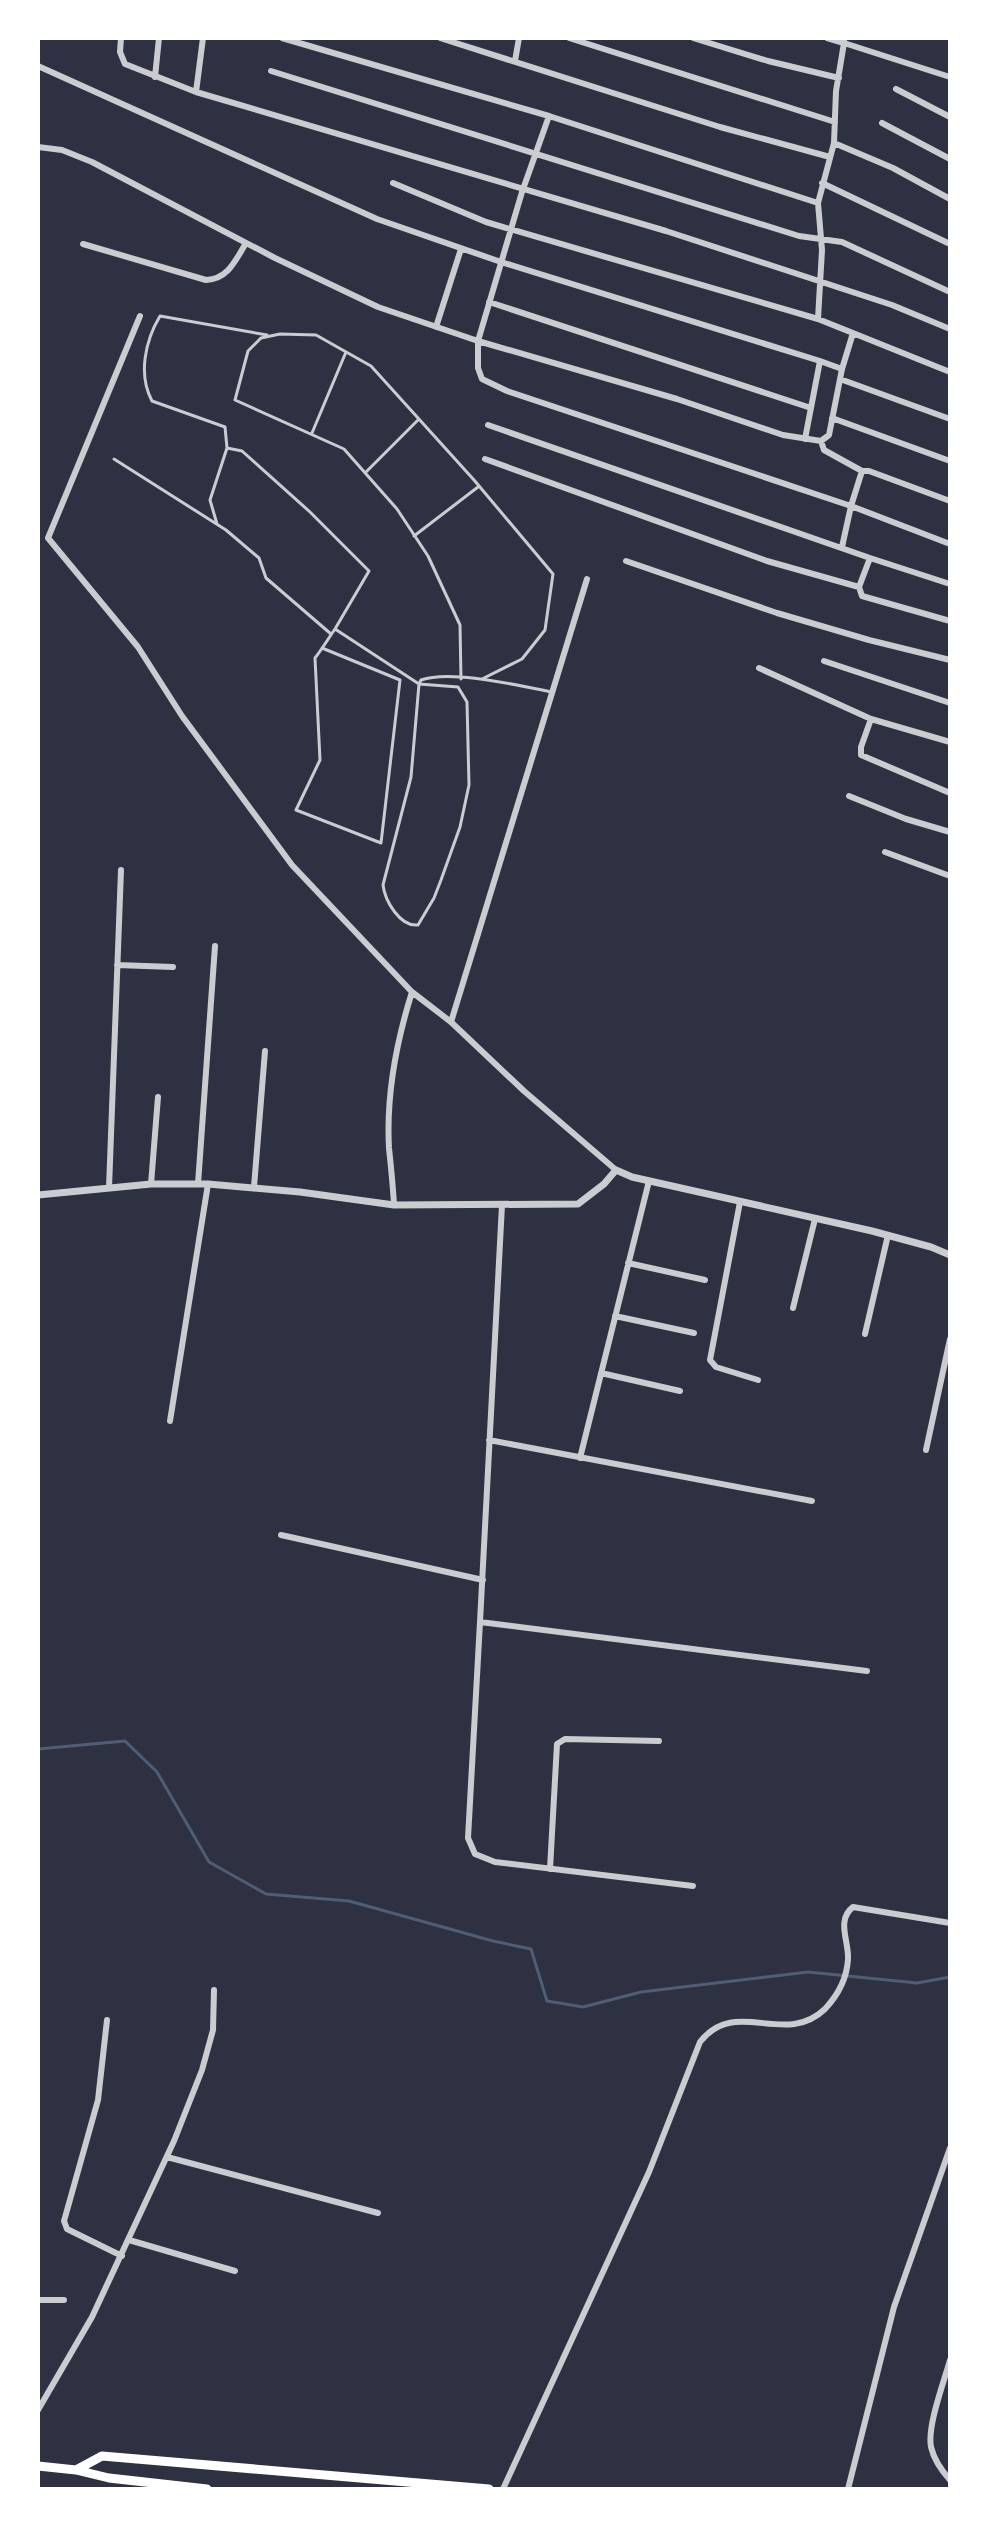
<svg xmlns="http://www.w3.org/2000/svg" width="988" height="2527" font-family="Mulish,sans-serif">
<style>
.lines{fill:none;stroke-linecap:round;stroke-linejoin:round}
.stream{stroke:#4f5d75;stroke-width:3}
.service{stroke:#caccd0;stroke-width:3}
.minor{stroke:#caccd0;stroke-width:6}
.tertiary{stroke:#caccd0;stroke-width:7}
.primary{stroke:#fff;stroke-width:9}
</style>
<rect width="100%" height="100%" fill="#2d3142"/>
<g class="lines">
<path class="stream" d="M38,1749L125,1741L157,1772L209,1862L266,1894L349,1901L493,1941L531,1949L547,2001L583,2007L641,1992L808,1972L917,1983L950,1977"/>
<path class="service" d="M312,433L346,352
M227,448L225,427L152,401C138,375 145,341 160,316L267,335
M114,459L226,530L259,558L266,578L331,634
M366,472L419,419
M217,524L210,500L227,448L242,451L310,512L369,571L335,629
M414,536L478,487
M322,648L400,680L381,843L296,810L320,760L315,658C322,649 328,639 335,629L419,684L458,687L467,702L469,785L460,827L441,880L434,898L418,925C400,927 385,901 383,885L411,777L419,684L421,680C451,669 520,686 552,692
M461,679L460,625L428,556L397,509L344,449L235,400L248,351L261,338L280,334L316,335L371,366L474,480L553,574L545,630L522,659L482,679"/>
<path class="minor" d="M121,38L120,52L125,64L196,92L666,231L892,305L950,329
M282,38L549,116
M440,38L720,127L830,157
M569,38L835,122
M693,38L768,61L839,78
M827,38L844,43L836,91L834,143L818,203L822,250L818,319L950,372
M844,38V43L950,77
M515,61L519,38
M38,66L377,219L501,262L820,361
M271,71L799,236L842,242L950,292
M155,77L159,38
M896,89L950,117
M196,92L203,38
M882,123L950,159
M834,143L893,168L950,199
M38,147L62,150L92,162L275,258L378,307L478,341L677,399L783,435L821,441L829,435L842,369L853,333
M393,183L486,222L818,319
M822,183L950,244
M818,203L549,116L522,192L478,341V368L482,379L507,391L851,506L842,547
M83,244L206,280C228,279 235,261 246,243
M489,302L811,408
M140,316L48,538L138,647L182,716L292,865L412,992L451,1022L524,1091L616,1170
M436,327L461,249
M840,379L950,419
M832,418L950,461
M488,425L870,558
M805,439L820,361L842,369
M821,441L824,450L862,471
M485,459L767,561L859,587L870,558L950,584
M950,501L869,471H862L851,506L950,544
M626,561L777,613L869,640L950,660
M859,587L862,596L950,621
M824,661L950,703
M759,668L871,719
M950,742L871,719L861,747V755L950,793
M849,796L906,819L950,832
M885,852L950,876
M117,965L173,967
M451,1022L587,579
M151,1184L158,1097
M198,1184L215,946
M254,1187L265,1051
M109,1188L121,870
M740,1202L710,1360L716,1367L758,1380
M394,1205C393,1186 391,1167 389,1148C386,1094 396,1043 412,992
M502,1205L480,1622L867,1671
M628,1263L705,1280
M793,1308L815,1219
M615,1316L694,1333
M865,1334L888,1235
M601,1373L680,1391
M170,1421L208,1184
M489,1440L812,1501
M926,1450L950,1339
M580,1458L649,1181
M281,1535L483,1580
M480,1622L468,1838L475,1854L495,1862L693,1886
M550,1869L557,1744L565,1739L659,1741
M107,2020L98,2100L64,2221L67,2229L122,2256
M167,2157L378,2213
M129,2240L235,2271
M38,2300H64
M950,2360C944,2382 927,2426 931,2447C934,2460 942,2471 950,2480
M38,2410L92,2317L174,2141L202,2070L213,2030L214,1990
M503,2489L649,2172L700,2042C736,1996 784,2048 825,2009C838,1995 847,1978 848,1959C849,1941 836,1920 853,1907L950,1923
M848,2489L894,2307L950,2148"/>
<path class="tertiary" d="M38,1195L151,1184H208L300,1192L394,1205L578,1204L604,1184L616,1170L632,1177L872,1231L931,1247L950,1255"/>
<path class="primary" d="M38,2466L76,2470L109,2478L207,2489
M76,2470L102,2456L489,2489"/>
</g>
<rect width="988" height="2527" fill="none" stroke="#ffffff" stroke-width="80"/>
</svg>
